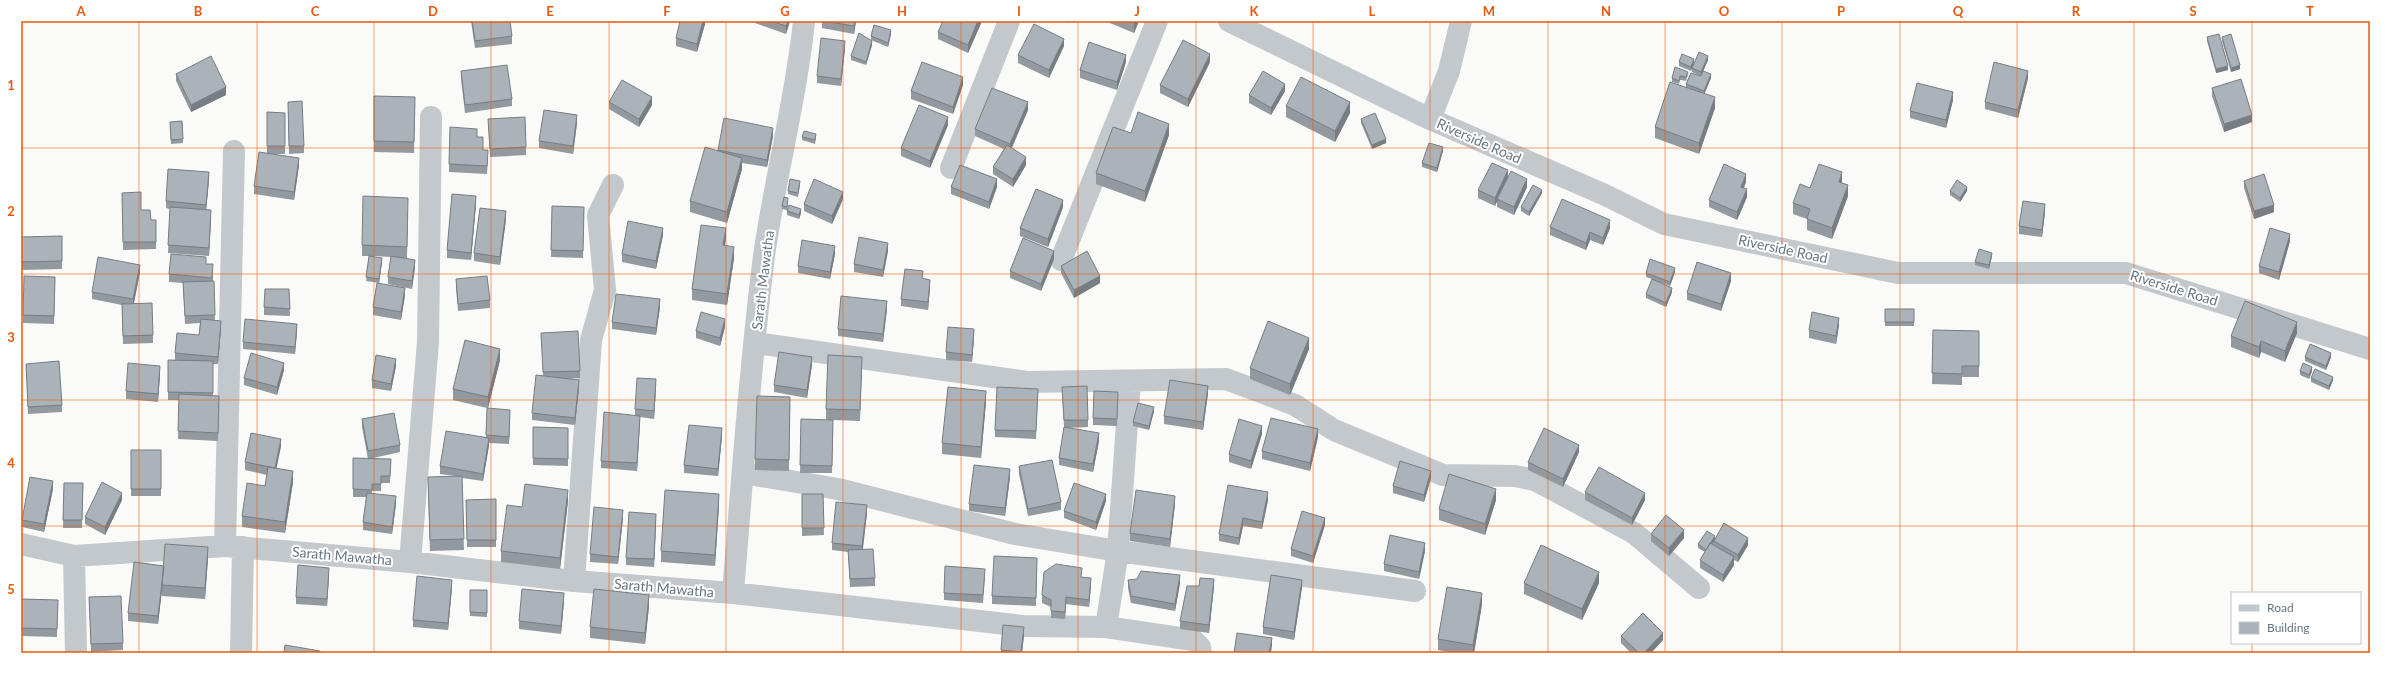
<svg xmlns="http://www.w3.org/2000/svg" width="2391" height="674" font-family="Lato,sans-serif">
<style>
.lines{fill:none;stroke-linecap:round;stroke-linejoin:round}
.minor{stroke:#c3c8cc;stroke-width:22}
.tertiary{stroke:#c3c8cc;stroke-width:22}
.wall{fill:#929a9f}
.shaded-wall{fill:#777d82}
.building{fill:#aab3b9;stroke:#777d82}
.grid{fill:none;stroke:#e8590c;stroke-width:1;stroke-opacity:0.55}
.labels{text-anchor:middle;stroke-width:4;stroke-linejoin:round;paint-order:stroke}
.street-label{font-size:14px;fill:#657683;stroke:#fff}
.neatline{fill:none;stroke:#e8590c;stroke-width:1.5}
.grid-label{font-size:13px;text-anchor:middle;font-weight:bold;fill:#e8590c}
</style>
<rect width="100%" height="100%" fill="#fafaf8"/>
<g class="lines">
<path class="minor" d="M1430,119L1449,71L1461,21
M951,168L1009,21
M1061,260L1157,21
M756,343L1027,382L1226,379L1295,405L1334,430L1443,475L1515,476L1535,480L1634,533L1699,588
M743,473L838,489L1015,534L1118,551L1415,591
M21,544L74,556L225,546L410,562L574,581L733,593C742,481 750,368 764,256C775,177 796,100 804,21
M225,546L234,151
M74,556L76,653
M410,562L428,342L431,117
M574,581L591,340L605,290L598,215L613,185
M733,593L1023,626L1106,627L1193,640L1200,647L1201,653
M1106,627L1118,551L1130,381
M241,653L243,547"/>
<path class="tertiary" d="M1229,21L1430,119L1603,194L1664,224L1898,273H2126L2370,349"/>
</g>
<path class="wall" d="M471,21H510L512,36V44L475,48Z
M705,21V24L697,52L676,46V38Z
M755,21H790L786,34L755,23Z
M822,21H856L854,34L822,28Z
M943,21H982L968,53L938,39V32Z
M1062,21H1069V23Z
M1105,21H1139L1134,33Z
M891,34L888,47L871,40L872,45L866,65L851,60V56L871,40V36Z
M2207,37L2228,70L2216,73L2207,41Z
M2222,37L2240,69L2231,72L2222,41Z
M1064,46L1049,78L1018,63V55Z
M845,48L841,86L817,83V76Z
M1708,60L1703,71L1711,78L1704,93L1715,108L1699,154L1655,138V127L1686,87V84L1701,76L1692,72V68Z
M1126,62L1117,90L1080,78V70Z
M1210,62L1188,107L1160,93V85Z
M1679,62H1694L1691,71L1679,66Z
M1675,67L1688,75L1686,81L1680,80L1679,84L1672,82V78Z
M461,71L512,99V106L465,113L461,79Z
M176,74L226,95L191,112L176,81Z
M2028,78L2018,118L1985,109V102Z
M963,85L953,114L911,99V91Z
M2212,88L2252,122L2224,132L2212,96Z
M1285,91L1271,115L1249,103V95Z
M374,96L415,97L414,153L374,152Z
M1953,100L1946,128L1910,118V111Z
M609,102L652,105L639,127L609,109Z
M1286,106L1350,113L1335,142L1286,117Z
M288,110L304,146V153L289,154Z
M1028,110L1012,148L1026,165L1013,187L993,174V167L1004,149L975,136V129Z
M267,112L285,113V154H269L299,165L294,200L254,194V186L267,153Z
M488,119L526,147V155L490,157Z
M1361,119L1386,143L1372,149L1361,123Z
M182,121L183,143L171,144L170,122Z
M577,123L573,154L539,148V141Z
M948,125L930,168L901,156V148Z
M1169,135L1145,202L1096,184V173Z
M773,136L767,167L742,163V169L727,223L690,212V201L718,150Z
M477,137L488,158L487,174L449,172V164Z
M802,137L816,138L815,144L802,140Z
M1443,151L1437,172L1422,167V163Z
M1508,178L1527,187L1514,215L1497,207V200L1495,206L1478,198V190Z
M209,180L206,210L211,218L209,256L168,253L170,209L166,208V201Z
M2244,181L2274,212L2254,219L2244,188Z
M1746,182L1744,188L1747,197L1737,220L1709,207V200Z
M1842,183L1848,196L1832,239L1807,230V219L1793,214V203L1810,188Z
M800,185L798,197L788,194V191Z
M951,187H997L989,209L951,194Z
M1950,191H1967L1960,202L1950,195Z
M122,193L151,220H156V249L123,250Z
M1542,193L1529,216L1521,211V207Z
M843,199L832,224L804,211V204Z
M788,202L787,210L782,209V206Z
M476,204L471,260L447,258V250Z
M552,206L584,207L583,258L551,257Z
M1063,207L1048,247L1020,236V228Z
M408,209L407,258H403L415,267L412,289L388,284V277L391,257L374,256L382,262L379,283L366,281L369,256H362V245Z
M787,211L801,213L799,219L787,215Z
M2369,211H2370V219L2369,218Z
M2045,212L2042,237L2019,234V226Z
M506,219L500,265L474,261V253Z
M1550,227L1610,228L1603,245L1590,240L1586,250L1550,235Z
M663,235L656,269L622,262V254Z
M62,236V269L21,270V237Z
M726,239L725,245L734,258L727,305L692,300V289Z
M2290,241L2279,280L2259,273V266Z
M888,251L883,277L854,272V264Z
M835,254L830,279L798,273V266Z
M1992,256L1989,269L1975,265V262Z
M1054,259L1041,291L1010,278V271Z
M206,264L213,272V281L215,320L221,328L218,364H213V396L219,404L218,441L178,439L179,400H168V360H175V353L199,335L200,323L185,324L183,283L169,282V274Z
M1061,266L1100,283L1074,298L1061,273Z
M140,272L134,303L153,335V343L123,344L122,305L92,299V292Z
M1675,272L1670,286L1656,281L1672,292L1666,307L1646,298V294L1652,279L1646,277V273Z
M55,277L54,324L23,323V315Z
M456,279L490,300V308L458,311L456,287Z
M923,279L930,287L928,310L901,306V299Z
M1731,281L1721,311L1687,300V293Z
M289,289L290,316L264,315V307Z
M405,295L401,320L373,315V307Z
M660,307L656,335L612,329V322Z
M887,309L883,342L838,336V329Z
M1885,309H1914V326H1885Z
M1839,325L1836,344L1809,338V330Z
M725,327L720,346L696,338V331Z
M1933,330L1979,331V377H1962V385L1932,384Z
M297,331L295,354L243,349V342Z
M541,333L580,371V378L568,379L579,388L575,425L532,420V413L543,376Z
M2297,333L2285,362L2261,352L2259,358L2231,347V336Z
M974,337L972,362L946,360V352Z
M1309,349L1290,395L1250,379V368Z
M2305,357H2331L2326,370L2305,361Z
M500,360L488,408L510,417L509,444L489,443L483,481L462,478L464,550L430,551L428,488L455,476L440,474V466L486,437L487,408L453,400V389Z
M26,364L62,405V412L28,414Z
M812,365L807,398L774,392V385Z
M396,366L391,391L372,388V380Z
M862,368L860,421L833,420L832,473H800L801,419L826,420V409Z
M284,370L277,395L244,385V378Z
M2300,371H2312L2309,379L2300,375Z
M160,374L158,402L126,399V391Z
M2311,378L2333,380L2329,390L2311,382Z
M656,387L654,419L640,417L637,471L601,468V461L635,415V409Z
M1062,387L1088,420V427L1068,428L1099,441L1093,472L1059,465V458L1064,428Z
M1038,389L1036,439L995,437V430Z
M1208,393L1203,430L1164,424V416Z
M790,397L789,471L755,470V459Z
M1118,400L1117,426L1093,425V418Z
M986,402L981,458L942,454V443Z
M1154,411L1149,430L1133,426V422Z
M362,419L400,445V452L369,459H391L390,483H381V491H372V493L396,504L392,534L363,530V522L366,497H353V458L368,459L362,427Z
M533,427L568,428V466L533,465Z
M1262,434L1251,469L1229,462V454Z
M722,436L718,476L684,473V465Z
M1318,437L1310,471L1262,459V451Z
M281,446L276,469L293,482L285,533L242,527V516L265,486L267,475L245,470V462Z
M131,450H161V496H131Z
M1579,452L1563,487L1528,470V462Z
M1019,466L1061,502V510L1028,516L1019,474Z
M1010,477L1005,516L969,511V504Z
M1431,478L1424,502L1393,493V486Z
M64,483H83L82,528H63Z
M53,489L44,532L22,527V520Z
M1585,492L1645,500L1632,525L1585,500Z
M802,494H823L824,535L802,536Z
M496,499V547H467L466,500Z
M122,500L105,535L85,524V517Z
M1268,500L1262,529L1243,526L1239,545L1219,541V534Z
M1496,500L1485,535L1439,520V509Z
M568,501L560,569L501,562V551L522,507Z
M1106,501L1096,530L1064,518V511Z
M1175,504L1170,547L1130,541V533Z
M719,505L715,566L661,562V551Z
M867,513L863,549L875,578V586L850,587L848,552L832,550V543Z
M623,518L618,564L590,562V554Z
M656,522L654,567L626,565V558Z
M1325,525L1313,563L1291,556V549Z
M1651,534L1684,538L1669,556L1651,541Z
M1715,539L1748,545L1738,562L1734,560V565L1723,582L1700,568V560L1705,552L1698,548V544Z
M1425,551L1419,579L1384,571V564Z
M208,558L205,599L162,596V587L158,624L128,621V613L164,566Z
M1037,566L1036,606L992,604V596Z
M329,575L327,606L296,604V597Z
M985,577L983,603L944,600V593Z
M1082,577L1091,585L1089,607L1066,604L1065,619L1051,618V607L1042,603V595Z
M1128,580L1180,583L1175,611L1131,603L1128,588Z
M1524,583H1599L1582,620L1524,594Z
M1214,586L1209,633L1180,629V621Z
M452,587L448,630L413,627V620Z
M1302,587L1294,640L1263,634V627Z
M470,590H487V617L470,616Z
M89,597L123,643V650L91,652Z
M21,599L58,600L57,637L21,636Z
M564,601L561,634L519,629V621Z
M1482,604L1474,653H1455L1438,650V639Z
M649,606L645,644L590,638V627Z
M1024,635L1022,653H1001V650Z
M1621,636L1663,640L1651,653H1631L1621,643Z"/>
<path class="shaded-wall" d="M703,21H705V24L697,52V44Z
M788,21H790L786,34V26Z
M855,21H856L854,34V26Z
M978,21H982L968,53V45Z
M1134,21H1139L1134,33Z
M891,30V34L888,47V43Z
M1064,39V46L1049,78V70Z
M845,41V48L841,86V79Z
M872,41V45L866,65V62Z
M1210,54V62L1188,107V99Z
M1126,55V62L1117,90V82Z
M1708,56V60L1701,76V72Z
M1694,59V62L1691,71V67Z
M2240,65V69L2231,72V68Z
M2228,66V70L2216,73V69Z
M2028,71V78L2018,118V110Z
M1711,74V78L1704,95V91Z
M963,77V85L953,114V107Z
M1285,84V91L1271,115V108Z
M226,87V95L191,112V105Z
M1953,92V100L1946,128V120Z
M652,97V105L639,127V119Z
M1715,97V108L1699,154V143Z
M1028,102V110L1010,151V144Z
M1350,102V113L1335,142V131Z
M577,115V123L573,154V146Z
M2252,115V122L2224,132V124Z
M948,117V125L930,168V161Z
M1169,124V135L1145,202V191Z
M773,128V136L767,167V160Z
M1386,139V143L1372,149V145Z
M1443,147V151L1437,172V168Z
M1026,157V165L1013,187V179Z
M299,158V165L294,200V192Z
M742,158V169L727,223V212Z
M1508,170V178L1495,206V198Z
M209,172V180L206,212V205Z
M1842,172V183L1839,182Z
M1746,174V182L1741,194V187Z
M997,179V187L989,209V202Z
M1527,179V187L1514,215V207Z
M1848,185V196L1832,239V228Z
M1967,187V191L1960,202V198Z
M1747,189V197L1737,220V212Z
M1542,190V193L1529,216V212Z
M843,192V199L832,224V216Z
M476,196V204L471,260V253Z
M1063,200V207L1048,247V239Z
M2045,204V212L2042,237V230Z
M2274,205V212L2254,219V211Z
M801,209V213L799,219V215Z
M211,210V218L209,256V248Z
M506,211V219L500,265V257Z
M1610,220V228L1603,245V238Z
M663,228V235L656,269V261Z
M726,228V239L723,256V245Z
M1590,232V240L1586,250V243Z
M2290,234V241L2279,280V272Z
M888,243V251L883,277V270Z
M835,246V254L830,279V272Z
M734,247V258L727,305V294Z
M1054,251V259L1041,291V284Z
M1992,253V256L1989,269V265Z
M382,258V262L379,283V279Z
M415,260V267L412,289V281Z
M140,265V272L133,307V299Z
M1675,268V272L1670,286V282Z
M1731,273V281L1721,311V304Z
M1100,276V283L1074,298V290Z
M930,280V287L928,310V302Z
M405,288V295L401,320V312Z
M1672,288V292L1666,307V303Z
M660,299V307L656,335V328Z
M887,301V309L883,342V334Z
M1839,318V325L1836,344V336Z
M725,319V327L720,346V338Z
M221,321V328L218,364V357Z
M2297,322V333L2285,362V351Z
M297,324V331L295,354V347Z
M974,329V337L972,362V355Z
M1309,338V349L1290,395V384Z
M2261,341V352L2259,358V347Z
M500,349V360L488,408V397Z
M2331,353V357L2326,370V366Z
M812,357V365L807,398V390Z
M396,359V366L391,391V384Z
M284,363V370L277,395V387Z
M160,366V374L158,402V394Z
M2312,367V371L2309,379V375Z
M2333,377V380L2329,390V386Z
M656,379V387L654,419V411Z
M579,380V388L575,425V418Z
M1208,386V393L1203,430V422Z
M986,391V402L981,458V447Z
M1154,407V411L1149,430V426Z
M510,410V417L509,444V437Z
M640,416V423L637,471V463Z
M1262,426V434L1251,469V461Z
M722,428V436L718,476V469Z
M1318,429V437L1310,471V463Z
M1099,433V441L1093,472V464Z
M489,438V446L483,481V474Z
M281,439V446L275,476V469Z
M1579,445V452L1563,487V479Z
M1010,469V477L1005,516V508Z
M293,471V482L285,533V522Z
M1431,471V478L1424,502V495Z
M53,481V489L44,532V524Z
M1496,489V500L1485,535V524Z
M568,490V501L560,569V558Z
M1268,492V500L1262,529V522Z
M122,493V500L105,535V527Z
M1645,493V500L1632,525V518Z
M719,494V505L715,566V555Z
M1106,494V501L1096,530V522Z
M396,496V504L392,534V527Z
M1175,496V504L1170,547V539Z
M867,505V513L862,554V546Z
M623,510V518L618,564V557Z
M656,514V522L654,567V559Z
M1243,518V526L1239,545V538Z
M1325,518V525L1313,563V556Z
M1684,530V538L1669,556V548Z
M1715,536V540L1706,553V550Z
M1748,538V545L1738,562V555Z
M1425,543V551L1419,579V572Z
M208,547V558L205,599V588Z
M1734,557V565L1723,582V575Z
M164,566V574L158,624V616Z
M329,568V575L327,606V599Z
M1599,572V583L1582,620V609Z
M1180,575V583L1175,611V604Z
M1091,578V585L1089,607V600Z
M1214,579V586L1209,633V625Z
M452,580V587L448,630V623Z
M1302,580V587L1294,640V632Z
M564,593V601L561,634V626Z
M1482,593V604L1474,653H1473V645Z
M649,595V606L645,644V633Z
M1066,597V604L1065,619V612Z
M1024,627V635L1022,653H1021Z
M1663,633V640L1651,653H1644Z
M1272,638V645L1271,653H1269Z"/>
<path class="building" d="M472,21H510L512,36L475,41Z
M680,21H703L697,44L676,38Z
M771,21H788L786,26Z
M823,21H855L854,26Z
M943,21H978L968,45L938,32Z
M1034,24L1064,39L1049,70L1018,55Z
M874,25L891,30L888,43L871,36Z
M859,33L872,41L866,62L851,56Z
M2219,34L2228,66L2216,69L2207,37Z
M2231,34L2240,65L2231,68L2222,37Z
M821,38L845,41L841,79L817,76Z
M1183,40L1210,54L1188,99L1160,85Z
M1089,42L1126,55L1117,82L1080,70Z
M1699,52L1708,56L1701,72L1692,68Z
M1682,54L1694,59L1691,67L1679,62Z
M211,56L226,87L191,105L176,74Z
M922,62L963,77L953,107L911,91Z
M1994,62L2028,71L2018,110L1985,102Z
M507,65L512,99L465,105L461,71Z
M1675,67L1688,72L1686,77L1680,76L1679,81L1672,78Z
M1263,71L1285,84L1271,108L1249,95Z
M1703,71L1711,74L1704,91L1686,84L1691,73L1701,76Z
M1301,77L1350,102L1335,131L1286,106Z
M2241,79L2252,115L2224,124L2212,88Z
M622,80L652,97L639,119L609,102Z
M1670,82L1715,97L1699,143L1655,127Z
M1917,83L1953,92L1946,120L1910,111Z
M992,88L1028,102L1010,144L975,129Z
M374,96L415,97L414,142L374,141Z
M302,101L304,146H289L288,102Z
M919,105L948,117L930,161L901,148Z
M544,110L577,115L573,146L539,141Z
M267,112L285,113V146H267Z
M1138,112L1169,124L1145,191L1096,173L1113,127L1131,133Z
M1375,113L1386,139L1372,145L1361,119Z
M525,117L526,147L490,149L488,119Z
M724,118L773,128L767,160L718,150Z
M182,121L183,139L171,140L170,122Z
M450,127L477,129V137H483V150H488L487,166L449,164Z
M804,131L816,134L815,140L802,137Z
M1429,143L1443,147L1437,168L1422,163Z
M1007,145L1026,157L1013,179L993,167Z
M705,147L742,158L727,212L690,201Z
M259,152L299,158L294,192L254,186Z
M1492,163L1508,170L1495,198L1478,190Z
M1724,164L1746,174L1741,187L1747,189L1737,212L1709,200Z
M1819,164L1842,172L1839,182L1848,185L1832,228L1807,219L1810,209L1793,203L1800,184L1810,188Z
M960,165L997,179L989,202L951,187Z
M168,169L209,172L206,205L166,201Z
M1511,171L1527,179L1514,207L1497,199Z
M2264,174L2274,205L2254,211L2244,181Z
M790,179L800,181L798,193L788,191Z
M814,179L843,192L832,216L804,204Z
M1957,180L1967,187L1960,198L1950,191Z
M1533,185L1542,190L1529,212L1521,207Z
M1036,189L1063,200L1048,239L1020,228Z
M141,192V210H150L151,220H156V242H123L122,193Z
M452,194L476,196L471,253L447,250Z
M363,196L408,198L407,247L362,245Z
M784,197L788,198L787,207L782,206Z
M1562,199L1610,220L1603,238L1590,232L1586,243L1550,227Z
M2023,201L2045,204L2042,230L2019,226Z
M789,205L801,209L799,215L787,211Z
M552,206L584,207L583,251L551,250Z
M170,207L211,210L209,248L168,245Z
M480,208L506,211L500,257L474,253Z
M628,221L663,228L656,261L622,254Z
M701,225L726,228L723,245L734,247L727,294L692,289Z
M2270,228L2290,234L2279,272L2259,266Z
M62,236V261L21,262V237Z
M859,237L888,243L883,270L854,264Z
M1023,238L1054,251L1041,284L1010,271Z
M802,240L835,246L830,272L798,266Z
M1979,249L1992,253L1989,265L1975,262Z
M1087,251L1100,276L1074,290L1061,266Z
M171,254L206,257V264H213L212,278L169,274Z
M369,256L382,258L379,279L366,277Z
M391,256L415,260L412,281L388,277Z
M98,257L140,265L133,299L92,292Z
M1650,259L1675,268L1670,282L1646,273Z
M1697,262L1731,273L1721,304L1687,293Z
M905,269L923,271L922,278L930,280L928,302L901,299Z
M24,276L55,277L54,316L23,315Z
M487,276L490,300L458,304L456,279Z
M1652,279L1672,288L1666,303L1646,294Z
M214,281L215,315L185,316L183,282Z
M377,283L405,288L401,312L373,307Z
M265,289H289L290,309L264,307Z
M616,294L660,299L656,328L612,322Z
M841,296L887,301L883,334L838,329Z
M2245,301L2297,322L2285,351L2261,341L2259,347L2231,336Z
M152,303L153,335L123,336L122,304Z
M1885,309H1914V322H1885Z
M701,312L725,319L720,338L696,331Z
M1812,312L1839,318L1836,336L1809,330Z
M201,319L221,321L218,357L175,353L177,333L199,335Z
M245,319L297,324L295,347L243,342Z
M1268,321L1309,338L1290,384L1250,368Z
M948,327L974,329L972,355L946,352Z
M1933,330L1979,331V366H1962V374L1932,373Z
M578,331L580,371L543,372L541,333Z
M465,340L500,349L488,397L453,389Z
M2310,344L2331,353L2326,366L2305,357Z
M779,352L812,357L807,390L774,385Z
M251,353L284,363L277,387L244,378Z
M376,355L396,359L391,384L372,380Z
M828,355L862,357L860,410L826,409Z
M168,360L213,361V393L168,392Z
M59,361L62,405L28,407L26,364Z
M128,363L160,366L158,394L126,391Z
M2303,363L2312,367L2309,375L2300,371Z
M2315,369L2333,377L2329,386L2311,378Z
M536,375L579,380L575,418L532,413Z
M637,378L656,379L654,411L635,409Z
M1170,380L1208,386L1203,422L1164,416Z
M1087,386L1088,420H1064L1062,387Z
M948,387L986,391L981,447L942,443Z
M997,387L1038,389L1036,431L995,430Z
M1094,391L1118,392L1117,419L1093,418Z
M179,394L219,396L218,433L178,431Z
M757,396L790,397L789,460L755,459Z
M1138,403L1154,407L1149,426L1133,422Z
M487,408L510,410L509,437L486,435Z
M604,412L640,416L637,463L601,461Z
M394,413L400,445L368,451L362,419Z
M1271,418L1318,429L1310,463L1262,451Z
M801,419L833,420L832,466L800,465Z
M1239,419L1262,426L1251,461L1229,454Z
M689,425L722,428L718,469L684,465Z
M533,427L568,428V459L533,458Z
M1064,427L1099,433L1093,464L1059,458Z
M1544,428L1579,445L1563,479L1528,462Z
M446,431L489,438L483,474L440,466Z
M251,433L281,439L275,468L245,462Z
M131,450H161V489H131Z
M353,458L391,459L390,476H381V484H372V490L353,489Z
M1052,460L1061,502L1028,509L1019,466Z
M1400,461L1431,471L1424,495L1393,486Z
M974,465L1010,469L1005,508L969,504Z
M268,467L293,471L285,522L242,516L247,483L265,486Z
M1599,467L1645,493L1632,518L1585,492Z
M1449,474L1496,489L1485,524L1439,509Z
M462,476L464,539L430,540L428,477Z
M30,477L53,481L44,524L22,520Z
M102,482L122,493L105,527L85,517Z
M64,483H83L82,520H63Z
M1074,483L1106,494L1096,522L1064,511Z
M525,484L568,490L560,558L501,551L507,505L522,507Z
M1228,485L1268,492L1262,522L1243,518L1239,538L1219,534Z
M665,490L719,494L715,555L661,551Z
M1136,490L1175,496L1170,539L1130,533Z
M367,493L396,496L392,527L363,522Z
M802,494H823L824,528H802Z
M496,499V540H467L466,500Z
M836,502L867,505L862,546L832,543Z
M594,507L623,510L618,557L590,554Z
M1302,511L1325,518L1313,556L1291,549Z
M629,512L656,514L654,559L626,558Z
M1666,515L1684,530L1669,548L1651,534Z
M1724,523L1748,538L1738,555L1714,541Z
M1707,531L1715,536L1706,550L1698,544Z
M1390,535L1425,543L1419,572L1384,564Z
M1710,543L1734,557L1723,575L1700,560Z
M165,544L208,547L205,588L162,585Z
M1541,545L1599,572L1582,609L1524,583Z
M873,549L875,578L850,579L848,550Z
M994,556L1037,558L1036,598L992,596Z
M134,562L164,566L158,616L128,613Z
M1056,564L1082,568L1081,577L1091,578L1089,600L1066,597L1065,612L1051,611V600L1042,595L1044,572Z
M298,565L329,568L327,599L296,597Z
M945,566L985,569L983,595L944,593Z
M1141,571L1180,575L1175,604L1131,596L1128,580L1137,579Z
M1271,575L1302,580L1294,632L1263,627Z
M417,576L452,580L448,623L413,620Z
M1200,578L1214,579L1209,625L1180,621L1187,586H1199Z
M1447,587L1482,593L1473,645L1438,639Z
M522,589L564,593L561,626L519,621Z
M594,589L649,595L645,633L590,627Z
M470,590H487V613L470,612Z
M121,596L123,643L91,644L89,597Z
M21,599L58,600L57,629L21,628Z
M1643,613L1663,633L1644,653H1639L1621,636Z
M1003,625L1024,627L1021,652L1001,650Z
M1237,633L1272,638L1269,653H1234Z
M285,645L320,651V653H284Z"/>
<path class="grid" d="M139,21V653M257,21V653M374,21V653M491,21V653M609,21V653M726,21V653M843,21V653M961,21V653M1078,21V653M1196,21V653M1313,21V653M1430,21V653M1548,21V653M1665,21V653M1782,21V653M1900,21V653M2017,21V653M2134,21V653M2252,21V593M21,148H2370M21,274H2370M21,400H2370M21,526H2370M2252,643V653"/>
<g class="labels">
<g class="street-label">
<text transform="translate(1479 141) rotate(24)" y="5">Riverside Road</text>
<text transform="translate(1783 249) rotate(12)" y="5">Riverside Road</text>
<text transform="translate(763 280) rotate(-83)" y="5">Sarath Mawatha</text>
<text transform="translate(2174 288) rotate(17)" y="5">Riverside Road</text>
<text transform="translate(342 556) rotate(5)" y="5">Sarath Mawatha</text>
<text transform="translate(664 588) rotate(5)" y="5">Sarath Mawatha</text>
</g>
</g>
<rect width="2391" height="674" fill="none" stroke="#ffffff" stroke-width="44"/>
<rect x="2231" y="592" width="130" height="52" fill="#ffffff" stroke="#c1c8cd"/>
<rect x="2239" y="605" width="20" height="6" fill="#c3c8cc" stroke="#c1c8cd"/>
<text x="2267" y="612" font-size="12" fill="#657683">Road</text>
<rect x="2239" y="622" width="20" height="12" fill="#aab3b9" stroke="#c1c8cd"/>
<text x="2267" y="632" font-size="12" fill="#657683">Building</text>
<rect x="22" y="22" width="2347" height="630" class="neatline"/>
<g class="grid-label">
<text x="81" y="16">A</text>
<text x="198" y="16">B</text>
<text x="315" y="16">C</text>
<text x="433" y="16">D</text>
<text x="550" y="16">E</text>
<text x="667" y="16">F</text>
<text x="785" y="16">G</text>
<text x="902" y="16">H</text>
<text x="1019" y="16">I</text>
<text x="1137" y="16">J</text>
<text x="1254" y="16">K</text>
<text x="1372" y="16">L</text>
<text x="1489" y="16">M</text>
<text x="1606" y="16">N</text>
<text x="1724" y="16">O</text>
<text x="1841" y="16">P</text>
<text x="1958" y="16">Q</text>
<text x="2076" y="16">R</text>
<text x="2193" y="16">S</text>
<text x="2310" y="16">T</text>
<text x="11" y="90">1</text>
<text x="11" y="216">2</text>
<text x="11" y="342">3</text>
<text x="11" y="468">4</text>
<text x="11" y="594">5</text>
</g>
</svg>
